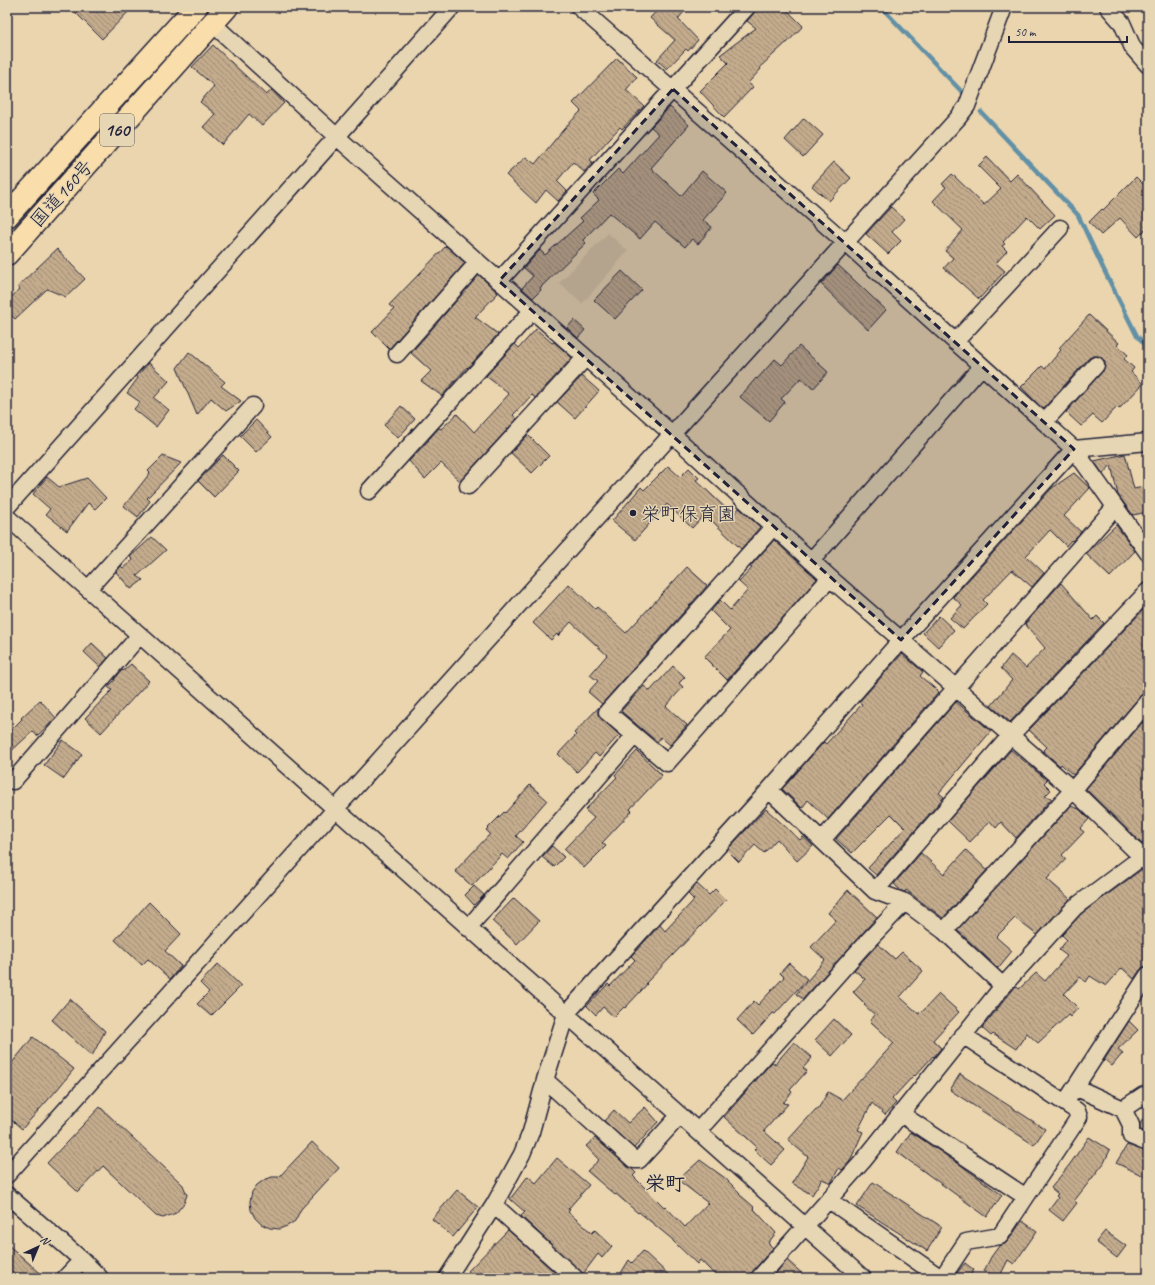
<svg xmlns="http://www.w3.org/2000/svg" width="1155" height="1285" font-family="Caveat,'Klee One',sans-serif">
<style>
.built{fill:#dac5a2}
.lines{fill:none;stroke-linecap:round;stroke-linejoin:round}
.stream{stroke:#6290a6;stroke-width:4.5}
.building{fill:url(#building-back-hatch);stroke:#22223b}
.minor-casing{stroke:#22223b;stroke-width:19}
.highway-casing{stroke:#22223b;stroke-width:25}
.minor{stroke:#e7d6b3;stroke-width:16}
.highway{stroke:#f9deab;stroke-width:22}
.marked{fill:#22223b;fill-opacity:0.2;stroke:#22223b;stroke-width:3;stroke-dasharray:8 5;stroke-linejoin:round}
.poi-dot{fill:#22223b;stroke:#e7d6b3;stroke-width:1.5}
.labels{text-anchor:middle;stroke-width:3;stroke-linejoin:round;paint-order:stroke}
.shield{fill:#e7d6b3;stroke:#5d585f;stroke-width:1}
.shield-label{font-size:18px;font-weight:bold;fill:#22223b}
.street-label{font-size:19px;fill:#22223b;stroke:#e7d6b3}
.poi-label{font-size:19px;fill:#22223b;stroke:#e7d6b3;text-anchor:start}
.neighbourhood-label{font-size:20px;font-weight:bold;fill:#22223b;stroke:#e7d6b3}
</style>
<defs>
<pattern id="building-back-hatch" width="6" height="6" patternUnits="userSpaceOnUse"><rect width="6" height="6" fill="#c3ab8c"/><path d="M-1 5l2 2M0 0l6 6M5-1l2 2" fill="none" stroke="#9e8b74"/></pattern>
</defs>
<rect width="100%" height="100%" fill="#ead5ae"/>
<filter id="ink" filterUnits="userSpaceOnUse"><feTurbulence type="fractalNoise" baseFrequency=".025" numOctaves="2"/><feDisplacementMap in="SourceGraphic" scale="8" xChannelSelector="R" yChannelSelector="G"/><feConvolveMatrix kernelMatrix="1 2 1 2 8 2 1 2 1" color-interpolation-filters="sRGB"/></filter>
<g filter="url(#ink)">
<path class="built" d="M608,233L628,251L582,304L559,283Z"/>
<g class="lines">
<path class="stream" d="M881,7L962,92
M981,112L1078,215L1103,268L1137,336L1148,347"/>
</g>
<path class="building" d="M70,7H133L102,39Z
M660,7H688L678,19L698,40L688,51L686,49L667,69L657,60L675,40L650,18Z
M756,7H784L803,26L787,43H786L760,67L761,69L748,83L753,87L724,117L700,91L728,63L720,55L756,28L747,21L754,13Z
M213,45L266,95L272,90L284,103L262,126L249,114L223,145L203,127L215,114L200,102L214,86L192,67Z
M617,58L637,77L626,90L644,106L622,129L620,127L590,160L593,162L584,172L573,162L557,181L567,191L558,201L546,190L536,203L506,175L526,157L535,164L563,130L581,111L573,103Z
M670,107L689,125L651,168L681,196L702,171L727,193L703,220L712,227L698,244L692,239L685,247L655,222L640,239L609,213L583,240L586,243L540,288L541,290L533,298L522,288L533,276L524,268L540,250L545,255L583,221L580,218L599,200L593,194L618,169L623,174L659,134L651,127Z
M804,118L823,135L803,157L785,140Z
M987,157L1010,181L1017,174L1055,215L1040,229L1027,216L1003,242L1005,244L1002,246L1007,251L996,263L1005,271L979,299L944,268L953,258L945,251L963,230L933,201L946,187L942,184L952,174L984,205L1001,189L978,166Z
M834,162L851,178L829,201L812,186Z
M1136,177L1148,189V227L1138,237L1120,218L1101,235L1089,222L1102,209L1103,210Z
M891,207L904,219L892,232L901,241L888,254L866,234Z
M446,246L465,263L389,349L372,332L394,309L389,305Z
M57,249L85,279L66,297L47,289L15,319L7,311V301L20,289L18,286Z
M838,265L886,310L868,330L821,284Z
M622,271L642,290L615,319L594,300Z
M479,275L498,293L475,317L498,334L468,368L467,367L442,396L421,381L431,371L411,353Z
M1089,315L1119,343L1117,345L1128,355L1124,359L1134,368L1131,372L1143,384L1119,409L1117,407L1102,423L1093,415L1081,426L1066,412L1103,371L1105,367V363L1102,358L1098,356H1093L1089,358L1043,409L1021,387L1042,366L1045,369L1061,350L1059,348Z
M574,320L585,330L578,338L567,328Z
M536,329L552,343L554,342L572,358L535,398L532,395L513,415L517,419L460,481L441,463L425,479L409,461L429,440H428L439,428L441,429L457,414L474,432L509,394L486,376L515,344L519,348Z
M799,346L828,372L813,389L801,378L781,399L785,402L769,421L740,397L756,378L757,379L775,359L782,365Z
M189,352L225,382L221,386L241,401L226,411L211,398L197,415L177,368Z
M149,363L169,381L154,398L169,410L156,427L134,409L140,402L127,393L138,378L137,376Z
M582,376L599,391L575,418L557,402Z
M401,406L415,419L398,438L384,425Z
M256,420L272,437L256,452L240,436Z
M528,435L549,456L532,473L511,453Z
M1125,454L1134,489L1148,486V512L1133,515L1118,495L1111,465L1103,474L1094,461Z
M223,455L239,471L214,497L198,481Z
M163,456L181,463L147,498L150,501L138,517L124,506L150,473L148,471Z
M668,466L680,477L689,468L699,478L696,480L733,515L739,508L760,527L741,549L705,514L692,528L667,504L635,540L612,521L641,487L644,490Z
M1074,473L1090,488L1064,516L1081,532L1072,541L1071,540L1066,546L1050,530L1026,556L1044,573L1032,587L1012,570L983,600L987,604L963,629L950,618L962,605L953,597L1052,488Z
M47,477L59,487L87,478L106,498L95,509L88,503L67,531L46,514L50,509L33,494Z
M1116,525L1135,551L1110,577L1086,554Z
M152,537L166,550L137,576L143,580L131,589L116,572L121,566L123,568L133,560L130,557Z
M774,540L817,579L727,680L704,657L730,630L711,611L720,600L730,610L748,590L739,582L752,568L750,567Z
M687,567L707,585L706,587L600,706L598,711V715L619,735L599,757L595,753L577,772L558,754L576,735L574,733L602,704L588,692L598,681L590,675L607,655L571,622L558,636L557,634L551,640L533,623L569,584L595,609L597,607L626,633Z
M1061,583L1093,620L1097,616L1104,623L1010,722L991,706L1012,680L1001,668L1011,655L1026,668L1045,648L1025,624Z
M1148,605V692L1141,695L1073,775L1061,764L1060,766L1043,751L1047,747L1029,730Z
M939,616L954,630L938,647L923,633Z
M92,643L108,658L100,667L84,652Z
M902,654L923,672L920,676L939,692L828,819L808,800L802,808L782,789L824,742L826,744L862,704L859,702Z
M131,664L149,681L101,733L85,718L112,690L108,687L115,680H114L122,670L123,671Z
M673,666L685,677L679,683L683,687L666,706L687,725L670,745L661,737L657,742L621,711L644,686L650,691Z
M40,700L56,718L37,736L33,731L7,755V734L22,719L21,718Z
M956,702L991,731L939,793L944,797L876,875L868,868L905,828L891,814L852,853L836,839Z
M1148,716V837L1142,844L1086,789Z
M63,740L82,754L64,779L44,765Z
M1011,750L1047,780L1044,783L1051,790L1045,796L1052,798L1016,838L1001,822L996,828L990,821L970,842L948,821Z
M637,751L662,775L630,809L632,811L602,843L606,846L584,868L564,849L594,818L585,810L617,777L615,775Z
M530,785L547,800L516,836L523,842L508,859L502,854L472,886L455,871L490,834L486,830L504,812L505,813Z
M1071,806L1079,809L1089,819L1080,829L1084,832L1062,855L1066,859L1047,879L1070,899L1037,935L1015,918L996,937L1012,951L998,968L957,930Z
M766,809L800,840L803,837L813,846L797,861L777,839L764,853L755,845L739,862L727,850Z
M552,846L564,857L554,867L542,857Z
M966,850L987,870L943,918L906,890L905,892L901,891L894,884L921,853L944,874Z
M1141,870L1148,873V966L1143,967L1140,970L1134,979L1122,968L1106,986L1090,976L1086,982L1080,977L1064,994L1078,1008L1070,1017L1068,1015L1038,1043L1027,1033L1016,1049L993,1034L991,1036L982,1028L1016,986L1019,989L1036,973L1045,981L1067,956L1059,950L1067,940L1062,935L1081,914Z
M697,884L709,895L715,889L726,900L646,983L647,984L641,991L625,1008L624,1007L614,1017L603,1007L596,1015L587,1006L608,984L610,986L635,960L631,956L660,925L665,931L694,900L688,894Z
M474,886L484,895L474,905L465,895Z
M848,890L877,917L803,999L796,994L825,960L811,947L836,920L828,913Z
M514,898L539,921L517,944L492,921Z
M149,902L181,934L165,951L181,966L170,979L148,959L142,965L115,940Z
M878,944L895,959L902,952L923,971L900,997L919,1014L920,1012L921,1013L939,994L959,1012L933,1040L941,1048L934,1057L933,1056L915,1076L914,1075L892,1099L896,1103L885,1115L872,1103L858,1130L863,1132L850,1161L842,1170L839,1168L831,1183L822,1179L812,1195L792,1183L808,1157L788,1140L816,1109H818L828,1092L842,1100L894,1043L870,1021L875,1015L864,1005L865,1004L853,992L865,979L854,970Z
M789,963L807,979L775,1014L773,1013L753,1035L737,1020L754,1001L758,1005L784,977L780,973Z
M218,964L241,986L211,1016L197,1004L209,992L200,983Z
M70,999L105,1031L92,1056L52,1020Z
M834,1019L851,1035L832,1056L815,1040Z
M1129,1021L1138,1030L1118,1049L1123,1053L1112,1066L1105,1060L1103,1062Z
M33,1037L74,1069L56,1091L22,1129L7,1116V1069Z
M794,1042L812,1058L803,1068L807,1071L790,1090L792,1092L783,1103L788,1104L764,1131L785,1150L771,1165L754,1150L757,1147L724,1117L772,1062L775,1064Z
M960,1074L1045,1129L1034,1145L950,1090Z
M100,1107L183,1185L187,1195L184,1203L176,1213L163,1218L156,1216L103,1166L78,1192L47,1163Z
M645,1107L658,1122L634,1148L604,1121L614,1110L628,1123Z
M1148,1111V1133L1140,1130V1124Z
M911,1132L962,1166L1002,1195L987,1217L897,1152Z
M1089,1137L1110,1150L1104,1163L1074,1201L1077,1203L1063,1221L1049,1210L1058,1198L1056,1196L1058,1194L1051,1188L1070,1164Z
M595,1138L628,1167L632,1169L636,1173L633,1176L664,1207L665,1206L685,1227L708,1203L678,1180L700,1160L725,1178L740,1193L739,1194L754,1207L753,1208L776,1233L768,1243L773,1248L752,1272L750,1278H718L700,1260L697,1264L673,1241V1240L639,1212L638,1213L616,1194L615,1195L587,1171L599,1160L586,1146Z
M312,1142L339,1168L301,1209L295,1221L287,1226L279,1229L270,1228L261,1224L255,1218L251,1210L250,1201L252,1192L257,1185L264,1180L272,1177H279Z
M1127,1145L1148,1152V1178L1116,1163Z
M557,1158L589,1185L568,1209L570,1210L568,1212L592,1233L595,1230L612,1246L602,1258L598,1254L583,1274L521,1216L525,1212L510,1199L528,1176L536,1183Z
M873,1182L942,1227L927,1251L857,1206Z
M457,1190L478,1207L453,1237L432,1219Z
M1022,1221L1037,1231L1014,1264L1008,1260L999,1278L984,1271L991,1257L999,1246L1005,1244L1008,1241Z
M508,1230L561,1278H476L468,1271Z
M1105,1231L1126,1246L1117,1258L1096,1242Z
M7,1244L46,1278H7Z
M643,1251L672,1278H618L629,1260L632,1263Z
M787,1260L807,1278H772Z
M965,1263L974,1270L968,1278H953Z"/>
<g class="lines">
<defs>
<path id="minor" d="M579,7L846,243L1074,449L1148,553
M1108,7L1122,23L1133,48L1148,65
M212,23L337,137L672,434L830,578L1073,790L1148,863
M499,281L747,7
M955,342L1060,228
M397,354L478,262
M1044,422L1096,365
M468,486L585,358
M369,491L532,311
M7,507L452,7
M7,517L863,1278
M774,526L607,712L667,763L830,578
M811,561L982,366
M88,589L253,406
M13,781L140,635
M769,790L875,891L905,902L944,931L1003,986
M822,840L1115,507
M875,891L1011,735L1148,591
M468,928L634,736
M944,931L1073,790L1148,701
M545,1080L634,1160H639L680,1115
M1075,1087L1123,1109L1131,1125V1136L1148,1143
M1065,1103L1148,975
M1123,1109L1144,1095L1148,1097
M901,1114L1026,1197
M698,1131L863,946L905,902
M7,1175L672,434L958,118L967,106L1004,7
M7,1195L82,1260L100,1278
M829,1200L941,1278
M494,1205L575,1278
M65,1278L82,1260
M447,1278L494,1205L522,1154L531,1132L545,1080L566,1014L769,790L901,640L1074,449L1148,442
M759,1278L863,1161L1003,986L1075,907L1142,857L1148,853
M942,1278L966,1242L1000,1236L1079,1117L1077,1111L963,1035"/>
<path id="highway" d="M7,216L196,7
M7,254L227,7"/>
</defs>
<use href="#minor" class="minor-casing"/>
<use href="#highway" class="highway-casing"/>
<use href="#minor" class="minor"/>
<use href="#highway" class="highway"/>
</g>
</g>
<path class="marked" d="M673,89L1074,449L901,640L499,281Z"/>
<circle class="poi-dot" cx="633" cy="513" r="4"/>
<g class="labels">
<rect class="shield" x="100" y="114" width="34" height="32" rx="3"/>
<g class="shield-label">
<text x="117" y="136">160</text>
</g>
<g class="street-label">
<text transform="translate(61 193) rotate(-48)" y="7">国道160号</text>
</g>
<g class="poi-label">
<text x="641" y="520">栄町保育園</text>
</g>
<g class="neighbourhood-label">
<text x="665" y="1190">栄町</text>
</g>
</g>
<rect width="1155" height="1285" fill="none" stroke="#e7d6b3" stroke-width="24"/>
<rect x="12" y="12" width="1131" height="1261" fill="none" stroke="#22223b" stroke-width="1.5" filter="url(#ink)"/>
<g transform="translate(38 1247) rotate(44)" stroke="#e7d6b3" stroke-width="3" paint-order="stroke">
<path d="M0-3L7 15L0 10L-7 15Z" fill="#22223b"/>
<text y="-6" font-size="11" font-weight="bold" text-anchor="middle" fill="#22223b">N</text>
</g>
<path d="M1009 36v6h118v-6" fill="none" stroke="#22223b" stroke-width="2"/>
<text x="1015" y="36" font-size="12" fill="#22223b" stroke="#e7d6b3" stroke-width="3" paint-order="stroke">50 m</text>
</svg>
